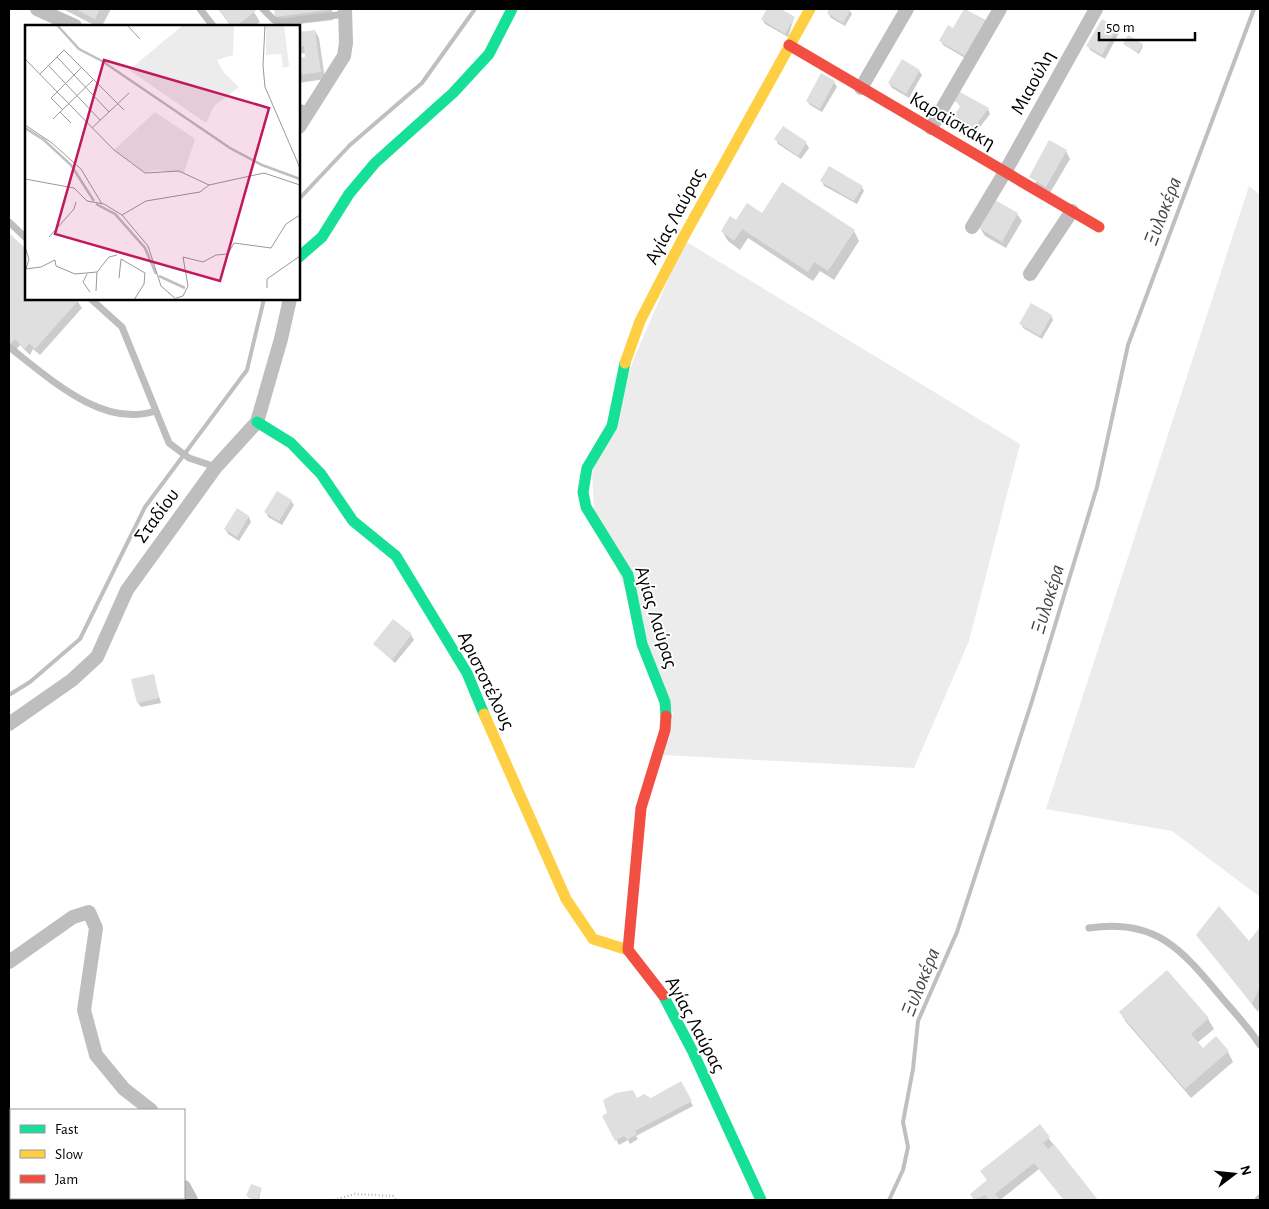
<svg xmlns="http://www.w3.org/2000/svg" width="1269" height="1209" font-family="'Alegreya Sans',sans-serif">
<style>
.green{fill:#ececec}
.shadow{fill:#0003}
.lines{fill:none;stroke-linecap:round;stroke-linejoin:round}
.stream{stroke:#bfbfbf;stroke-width:4}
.building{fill:#dfdfdf}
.path{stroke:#b9b9b9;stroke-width:2.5;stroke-dasharray:1 2.5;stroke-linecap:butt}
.lane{stroke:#bebebe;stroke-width:7}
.street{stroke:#bebebe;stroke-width:14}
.fast{stroke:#16e098;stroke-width:11}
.slow{stroke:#ffcf43;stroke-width:11}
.jam{stroke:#f24e42;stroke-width:11}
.labels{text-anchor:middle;stroke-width:4;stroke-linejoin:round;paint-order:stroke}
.street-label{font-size:20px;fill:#000;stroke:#fff}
.water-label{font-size:21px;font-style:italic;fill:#444;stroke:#fff}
.inset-river{fill:none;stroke:#bfbfbf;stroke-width:2.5}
.inset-road{fill:none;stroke:#999;stroke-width:1}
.view{fill:#c2185b;fill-opacity:0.15;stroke:#c2185b;stroke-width:2.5}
.inset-edge{fill:none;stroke:#000;stroke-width:2.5}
</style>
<rect width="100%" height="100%" fill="#fff"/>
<path class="green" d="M1249,186L1260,195V897L1172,831L1046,809Z
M685,241L1020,444L969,641L914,768L663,755L673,714L594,509L592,473L635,356Z"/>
<path class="shadow" d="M63,9H111L102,26H96Z
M218,9H252L260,22L254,26H231Z
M275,9H332L333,20L282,26L276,16Z
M768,9H779L794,18L788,37L765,24L762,19Z
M831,9H849L852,14L845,26L831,18L828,13Z
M965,9L987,22L970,61L943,45L941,41L953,30Z
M1116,29L1119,33L1105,59L1090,50L1088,46Z
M315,31L319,38L325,79L299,83V59L307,58L306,53L299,54V33Z
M1124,44L1142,45L1143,46L1139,54Z
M919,71L922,75L909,98L892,88L889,83Z
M834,82L837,87L822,112L810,105L807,101Z
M956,101L988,109L990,114L977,131L958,121L956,116L961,107Z
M776,139L806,143L809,148L801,159L778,144Z
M1066,151L1070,159L1050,193L1034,184Z
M822,181L862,187L864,191L857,204L824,186Z
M1017,214L1022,221L1006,248L985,236L980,228Z
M737,222L854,231L859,241L834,280L820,271L813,281L748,238L740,250L728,241L722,231Z
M9,234L26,251V299H76L82,308L40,355L33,349L30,355L20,345L16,350L9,342Z
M1051,315L1053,320L1042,339L1023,328L1021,324Z
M291,501L294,505L282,525L268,517L266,512Z
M237,510L249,517L251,522L239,541L228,534L225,529Z
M411,635L414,640L395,663L374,644Z
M153,676L161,703L141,707L138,703Z
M1260,929V1007L1258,1012L1198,935L1249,942Z
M1167,972L1208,1019L1214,1029L1197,1043L1203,1049L1228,1052L1233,1062L1191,1098L1126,1022L1120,1012Z
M681,1082L693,1106L636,1136L638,1139L630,1144L628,1140L619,1145L604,1116L636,1100L651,1099Z
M1039,1126L1097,1200H1064L1039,1169L1000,1200H975L971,1195L988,1181Z
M261,1189L259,1200L249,1198L248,1196Z"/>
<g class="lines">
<path class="stream" d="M299,199L350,145L422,83L475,9
M9,695L30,682L80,639L145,507L247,370L264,299
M889,1200L903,1170L908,1147L903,1122L913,1069L918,1021L957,932L1032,701L1097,487L1128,345L1254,9"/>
</g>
<path class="building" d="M75,9H100L95,19Z
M218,9H254L256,11L236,26H232Z
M274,9H327V10L275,17Z
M767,9H781L795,17L785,34L761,19Z
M829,9H851L843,23L827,13Z
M964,9L988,21L967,57L939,41L948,25L953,28Z
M1102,19L1117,28L1102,55L1086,46Z
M315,30L321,72L299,75V58L305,57L304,46L299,47V32Z
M1128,35L1143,44L1138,52L1123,44Z
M902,59L920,70L906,94L888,83Z
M821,73L835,81L820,109L806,101Z
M960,92L989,108L974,127L954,116L961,105L954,101Z
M783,126L807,142L798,156L774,139Z
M1049,140L1067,150L1046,187L1029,177Z
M829,166L863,186L854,201L820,181Z
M782,182L855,230L828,271L814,262L808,272L742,229L734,241L721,231L730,216L736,220L747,203L762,213Z
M995,200L1018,213L1002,242L979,228Z
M9,233L26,249V299L79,300L35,349L29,343L25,349L15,339L11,343L9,340Z
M1031,303L1052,315L1040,336L1019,324Z
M277,491L292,500L279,521L264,512Z
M237,508L249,516L237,537L224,529Z
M393,619L412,634L392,660L373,644Z
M154,674L159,698L137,703L131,679Z
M1219,906L1249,941L1260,927V987L1252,1004L1196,935Z
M1167,970L1209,1018L1191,1034L1203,1048L1216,1036L1229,1051L1185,1089L1119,1012Z
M681,1081L692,1101L635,1131L637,1134L627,1140L624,1136L615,1141L602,1116L607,1113L603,1100L616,1093L633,1090L637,1098L644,1094L651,1098Z
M1040,1124L1050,1137L1043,1143L1048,1149L1054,1144L1098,1200H1064L1034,1163L995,1194L1000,1200H989L985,1195L974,1200L970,1194L987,1180L980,1171Z
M251,1184L262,1188L257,1200L246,1196Z"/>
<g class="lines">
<path class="path" d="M334,1200L355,1194L393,1196L396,1200"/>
<path class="lane" d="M200,9L213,26
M263,9L274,20L282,22L345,14
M299,107L309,111
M9,222L26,238
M91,299L122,327L169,443L189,458L216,467
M9,347C47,376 102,429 155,411
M1089,928C1157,918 1182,950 1222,998C1235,1013 1249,1028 1260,1045
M1258,1200L1260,1198"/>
<path class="street" d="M37,9L75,26
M861,88L907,9
M299,127L344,56L346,43L345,9
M931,128L1000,9
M972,227L1005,172L1096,9
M1030,274L1072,211
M9,724L72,680L97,657L127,590L216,467L257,422L281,339L290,299
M9,962L73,917L89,912L96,928L84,1010L96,1055L124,1089L151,1110
M184,1187L191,1200"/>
<path class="fast" d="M299,257L322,237L349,194L375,163L453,93L489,54L512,9
M625,363L612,426L587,468L583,492L586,507L628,575L642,644L665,702L666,716
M257,422L291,443L321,474L353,521L396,556L467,673L484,714
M663,995L693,1052L761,1200"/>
<path class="slow" d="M625,363L640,321L683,238L810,9
M484,714L566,899L593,939L628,950"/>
<path class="jam" d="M789,45L1099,227
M663,995L628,950L641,808L665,730L666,716"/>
</g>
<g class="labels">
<g class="street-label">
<text transform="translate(1032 82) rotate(-61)" y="7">Μιαούλη</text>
<text transform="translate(953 120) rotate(30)" y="7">Καραϊσκάκη</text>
<text transform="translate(674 216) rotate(-62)" y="7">Αγίας Λαύρας</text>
<text transform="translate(156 515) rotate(-54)" y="7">Σταδίου</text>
<text transform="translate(657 617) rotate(73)" y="7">Αγίας Λαύρας</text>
<text transform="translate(487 680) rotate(64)" y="7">Αριστοτέλους</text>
<text transform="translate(696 1024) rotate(62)" y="7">Αγίας Λαύρας</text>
</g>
<g class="water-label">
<text transform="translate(1162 211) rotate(-69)" y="7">Ξυλοκέρα</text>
<text transform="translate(1047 599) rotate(-73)" y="7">Ξυλοκέρα</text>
<text transform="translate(920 982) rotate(-68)" y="7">Ξυλοκέρα</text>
</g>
</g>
<g transform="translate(25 25)">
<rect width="275" height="275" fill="#fff"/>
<path d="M158,0H209V3L208,30L192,35L199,48L214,62L189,81L181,98L104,45ZM241,0H259L264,41L258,43L256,29L241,30ZM130,87L170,114L159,148L132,145L120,147L89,125Z" fill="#ececec"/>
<path class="inset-river" d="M32,0L54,24L77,36L205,123L237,140L275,154M0,103L19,115L46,140L69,176M71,179L90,189L120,223L131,249M134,251L160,263"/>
<path class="inset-road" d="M102,0L115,14M240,0L238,41L240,62L275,143M32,32L84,87M0,34L89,125L120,148L154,146L184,160L239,148L275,160M23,40L75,95M15,49L39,25L99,85M38,85L26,73L57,42M35,87L46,98M28,94L69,54M0,100L27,118L56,144L77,179M67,103L104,68M0,154L49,163L62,176L79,179L97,190L123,221L136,261L152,275M97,190L121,176L175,167L184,160M24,212L49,184L51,177M0,222L4,234L1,244M0,244L16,242L30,235L31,241L50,249L72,247L84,232L92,230M62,249L58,257L65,267M94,253L96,234L120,248L119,259L109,275M242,263V254L275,231M71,266L72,247M151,273L158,271L163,261L158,232L178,237L191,230L203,229L209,218L246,223L261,199L275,190"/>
<path class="view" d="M79,35L244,83L195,256L30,209Z"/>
<rect width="275" height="275" class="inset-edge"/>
</g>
<rect width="1269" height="1209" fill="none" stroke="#000000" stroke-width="20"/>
<rect x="10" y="1109" width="175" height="90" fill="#ffffff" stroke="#999999"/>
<rect x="20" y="1125" width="25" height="8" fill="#16e098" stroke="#999999"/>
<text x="55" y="1134" font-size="15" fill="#000000">Fast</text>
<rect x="20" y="1150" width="25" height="8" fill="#ffcf43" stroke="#999999"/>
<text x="55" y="1159" font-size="15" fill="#000000">Slow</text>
<rect x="20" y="1175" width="25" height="8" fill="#f24e42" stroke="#999999"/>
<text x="55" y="1184" font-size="15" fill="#000000">Jam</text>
<g transform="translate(1234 1174) rotate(74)" stroke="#ffffff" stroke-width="4" paint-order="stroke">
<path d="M0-4L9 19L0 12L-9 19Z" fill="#000000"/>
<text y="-8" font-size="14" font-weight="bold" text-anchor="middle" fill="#000000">N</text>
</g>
<path d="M1099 32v8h96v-8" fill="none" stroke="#000000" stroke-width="2.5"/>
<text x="1106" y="32" font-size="15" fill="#000000" stroke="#ffffff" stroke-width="4" paint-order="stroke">50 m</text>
</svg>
